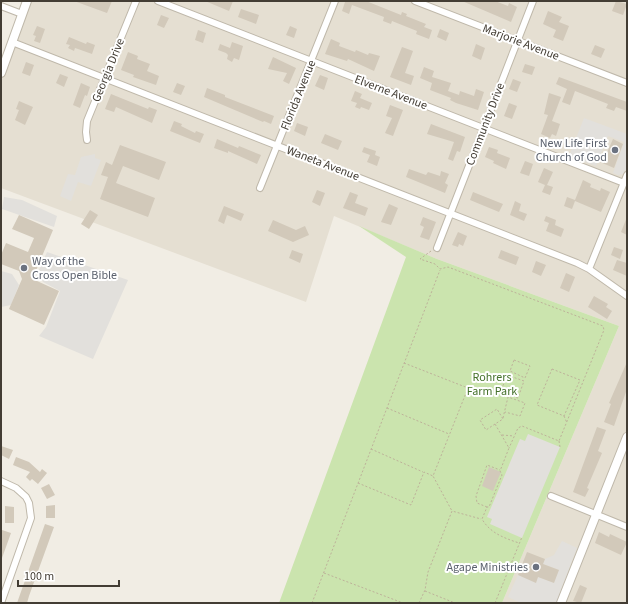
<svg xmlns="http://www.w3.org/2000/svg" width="628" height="604" font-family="'Source Sans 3',sans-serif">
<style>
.residential{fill:#e5dfd2}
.green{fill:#cbe4ae}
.parking{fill:#e2e0dc}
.building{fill:#d2c9ba}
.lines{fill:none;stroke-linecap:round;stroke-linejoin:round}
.minor-casing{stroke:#bfb8aa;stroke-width:8}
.tertiary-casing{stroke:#bfb8aa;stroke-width:10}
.path{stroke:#bdb199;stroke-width:1;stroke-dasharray:2 2;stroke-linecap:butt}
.minor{stroke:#fff;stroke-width:6}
.tertiary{stroke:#fff;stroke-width:8}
.worship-dot{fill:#6b7280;stroke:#fff;stroke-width:1.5}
.labels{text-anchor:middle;stroke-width:4;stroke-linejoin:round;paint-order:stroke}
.street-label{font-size:12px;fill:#433d34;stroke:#fff}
.worship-label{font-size:12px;fill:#5b616d;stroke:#fff;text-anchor:end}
.park-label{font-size:12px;fill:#45712b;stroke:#fff}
</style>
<rect width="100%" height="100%" fill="#f1ede4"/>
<path class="residential" d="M27,1H627V603H502L619,326L437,259L334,216L306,302L1,188V73Z"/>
<path class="green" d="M359,226L437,259L619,326L502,603H279L406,257Z"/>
<path class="parking" d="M584,118L627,134V168L623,174L618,175L613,173L624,142L608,136L596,166L569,156Z
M95,154V158L101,160L91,186L78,182L71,201L60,196L68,174L75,175L81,157Z
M4,197L22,200L57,216L54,227L2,209Z
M47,252L128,280L93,359L39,336L46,327L60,291L43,282L38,272Z
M1,271L12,274L19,285L11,305L1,307Z
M528,434L560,447L522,538L490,524L492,519L487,517L520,439L525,441Z
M562,541L577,548L556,603H521L508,597L518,575L536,582L538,577L559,570L543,564L545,559L554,555Z"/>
<path class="building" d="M74,1H112L107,13Z
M205,1H233L229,11Z
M343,1H366L401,15L402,12L407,14L406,16L426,24L424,27L432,30L429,39L416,34L417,31L392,21L391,24L383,21L384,17L352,5L349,14L342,11L345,2Z
M462,1H495L508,6L509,3L517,7L511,22Z
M616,1L627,4L623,15L612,11Z
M241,9L259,15L256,24L238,17Z
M548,11L562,17L559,22L569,26L563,41L553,37L556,30L543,24Z
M161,15L169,18L164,28L157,25Z
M37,26L45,29L40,43L34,41L36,36L33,35Z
M290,26L297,29L294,38L286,35Z
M440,29L449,33L446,41L437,37Z
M198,30L206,33L203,43L195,40Z
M69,37L86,44L87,42L95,45L92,54L78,49L75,48L74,51L68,48L70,45L66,44Z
M331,39L340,43L339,46L355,52L356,50L368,55L369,53L380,56L374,71L348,59L347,61L325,54Z
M232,42L243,46L239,60L234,58L232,62L227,59L228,55L226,53L218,50L220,44L230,48Z
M476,44L485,48L481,60L472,56Z
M595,45L605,49L601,58L591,54Z
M402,47L413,51L405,73L414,76L411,85L390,77Z
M128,52L138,56L137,59L150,64L147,71L159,76L156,85L133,77L134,75L121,70Z
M273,57L296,68L289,84L283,81L287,73L268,69Z
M26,62L34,65L30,76L22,73Z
M525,64L535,67L532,75L522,72Z
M424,67L434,71L432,77L451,83L448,91L459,95L460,91L474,96L476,89L484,92L478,110L456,103L450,100L451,98L430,90L432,83L420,78Z
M60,74L68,77L64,87L56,83Z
M320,75L328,78L324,90L315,86Z
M559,77L627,102V111L616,107L614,111L606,108L608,104L575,91L570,105L562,102L567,89L556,84Z
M513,79L521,82L517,92L509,89Z
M81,83L90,87L87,96L85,95L80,108L73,105Z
M177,83L185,86L181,95L173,92Z
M207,88L225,95V97L274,116L271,124L264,121L263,122L204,97Z
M355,91L362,94L360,98L372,103L369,110L361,107L360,109L355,107L357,103L351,101Z
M549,93L561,97L552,121L560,124L556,136L552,134L550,138L541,134L548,115L544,114Z
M111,94L148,109L149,107L157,110L152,123L116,107L114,112L105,109Z
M19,101L33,107L25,125L15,120L19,110L16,109Z
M509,103L517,106L512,119L504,116Z
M390,105L403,110L393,136L385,133L392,118L386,116Z
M174,121L182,124L181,126L195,133L196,131L204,134L200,143L170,131Z
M297,123L308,127L305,136L294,131Z
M431,124L465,137L460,152L457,151L453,161L448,159L454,142L427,134Z
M325,134L342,141L338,150L321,143Z
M217,139L238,148L239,146L261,155L257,164L228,151V153L214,148Z
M613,139L623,144L614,168L600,162L603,156L605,157Z
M120,145L166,162L159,180L123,166L116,183L155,198L148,217L100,199L108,177L101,175L106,162L112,165Z
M364,147L376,151L375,155L380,157L377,166L367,162L370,155L362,152Z
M489,147L498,150L497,153L510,158L506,169L493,163L494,161L485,157Z
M525,161L533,164L529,176L520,173Z
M544,168L553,172L547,185L553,187L550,195L542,192L545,185L538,182Z
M409,169L426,175L428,172L440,176L441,171L449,174L445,183L448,185L445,193L406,177Z
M583,180L591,184L590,187L600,191L601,188L610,192L601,212L575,201L572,209L564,206L567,197L575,200Z
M317,190L325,193L320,206L312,202Z
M350,192L358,195L355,203L368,208L365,216L343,208Z
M473,192L503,204L499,212L470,200Z
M515,201L521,204L519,211L527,214L524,221L510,215Z
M389,204L398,208L391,225L381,222Z
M224,206L244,214L241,221L227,215L224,224L218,221Z
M90,210L98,215L89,229L81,224Z
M19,215L53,230L35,273L37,281L59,291L44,325L9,309L22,279L19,271L1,264V255L6,243L28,252L34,238L12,229Z
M546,216L556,220L555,225L564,229L561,237L546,231L549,223L544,221Z
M423,217L436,222L429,240L420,237L424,227L420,225Z
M627,217V235L621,232Z
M273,220L296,230L305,226L309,235L293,242L268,231Z
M458,232L467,236L463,246L459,244L458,247L452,245Z
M614,247L623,250L620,259L611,255Z
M292,250L303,254L300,263L289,258Z
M501,250L519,257L516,265L498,258Z
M617,260L627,263V276L613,270Z
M536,261L546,265L541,276L532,272Z
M566,273L575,277L569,292L560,288Z
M594,296L608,304L606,307L612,311L607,319L588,307Z
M627,362V389L614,426L604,422L611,404L609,403Z
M597,427L606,430L598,451L602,453L587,488L589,489L585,497L573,492Z
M1,446L13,450L9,459L1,455Z
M16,457L29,462L40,472L42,469L47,473L38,484L32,479L30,481L26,477L30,472L13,465Z
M489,467L501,472L493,491L482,486Z
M49,484L55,495L47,499L41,488Z
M55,505V518H46V506Z
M5,506L14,507V523H5Z
M45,524L54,527L29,596L27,603H17Z
M2,530L11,533L2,558L1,534Z
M599,532L609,537L610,534L627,542L621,555L595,543Z
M527,552L545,559L543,564L559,570L554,583L538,577L536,583L518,575Z
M580,585L587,588L581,603L573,601Z"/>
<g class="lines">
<defs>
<path id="minor" d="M158,1L624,183
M415,1L627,83
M1,6L22,14
M12,42L577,263L589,269L627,296
M87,140L86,132L87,121L136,1
M260,188L335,1
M437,248L533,1
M589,269L627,175
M1,481L16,488L26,497L29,503L31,518L1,603
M551,496L627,527"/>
<path id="tertiary" d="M1,73L27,1
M561,603L627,437"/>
</defs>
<use href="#minor" class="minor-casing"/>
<use href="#tertiary" class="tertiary-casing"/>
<path class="path" d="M431,251L420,259L435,264L440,269L448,267L603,326L604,330L559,441L522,426L518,428L509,448
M514,360L530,366L525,378L510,371Z
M404,363L468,388L433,476L452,511
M552,369L580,380L564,416L537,405Z
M507,375L524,381L518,398L501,391Z
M387,408L449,434
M564,416L567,423
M503,418L508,397L525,403L520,416L505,412
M495,424L486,430L480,420L497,409L503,419L495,424L509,448L500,471L502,475L489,507H487L482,519C490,533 504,538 519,543
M502,435L514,436
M559,441L560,447
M371,449L423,472
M358,483L411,505L424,472L433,476
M487,507L477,503L476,496L487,465L500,470
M324,573L403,603
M425,591L455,603
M312,603L440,270
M419,603L425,590L428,572L452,511L481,519
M495,603L522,537"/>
<use href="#minor" class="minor"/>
<use href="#tertiary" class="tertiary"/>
</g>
<g class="worship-dot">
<circle cx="615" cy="150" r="4"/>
<circle cx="24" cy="268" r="4"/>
<circle cx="536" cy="567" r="4"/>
</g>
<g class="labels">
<g class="street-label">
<text transform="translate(521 42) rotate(21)" y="4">Marjorie Avenue</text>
<text transform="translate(108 70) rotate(-68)" y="4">Georgia Drive</text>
<text transform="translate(391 92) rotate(21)" y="4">Elverne Avenue</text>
<text transform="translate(298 95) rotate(-68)" y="4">Florida Avenue</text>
<text transform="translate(485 124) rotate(-69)" y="4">Community Drive</text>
<text transform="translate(323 163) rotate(21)" y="4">Waneta Avenue</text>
</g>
<g class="worship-label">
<text x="607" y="147">New Life First<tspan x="607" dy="14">Church of God</tspan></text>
<text x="32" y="265" text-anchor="start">Way of the<tspan x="32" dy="14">Cross Open Bible</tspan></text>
<text x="528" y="571">Agape Ministries</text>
</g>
<g class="park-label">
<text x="492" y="381">Rohrers<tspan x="492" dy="14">Farm Park</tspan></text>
</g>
</g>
<rect width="628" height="604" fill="none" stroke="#433d34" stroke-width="4"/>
<path d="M18 580v6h101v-6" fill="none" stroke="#433d34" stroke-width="2"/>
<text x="24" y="580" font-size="12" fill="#433d34" stroke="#ffffff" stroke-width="3" paint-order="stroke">100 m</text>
</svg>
